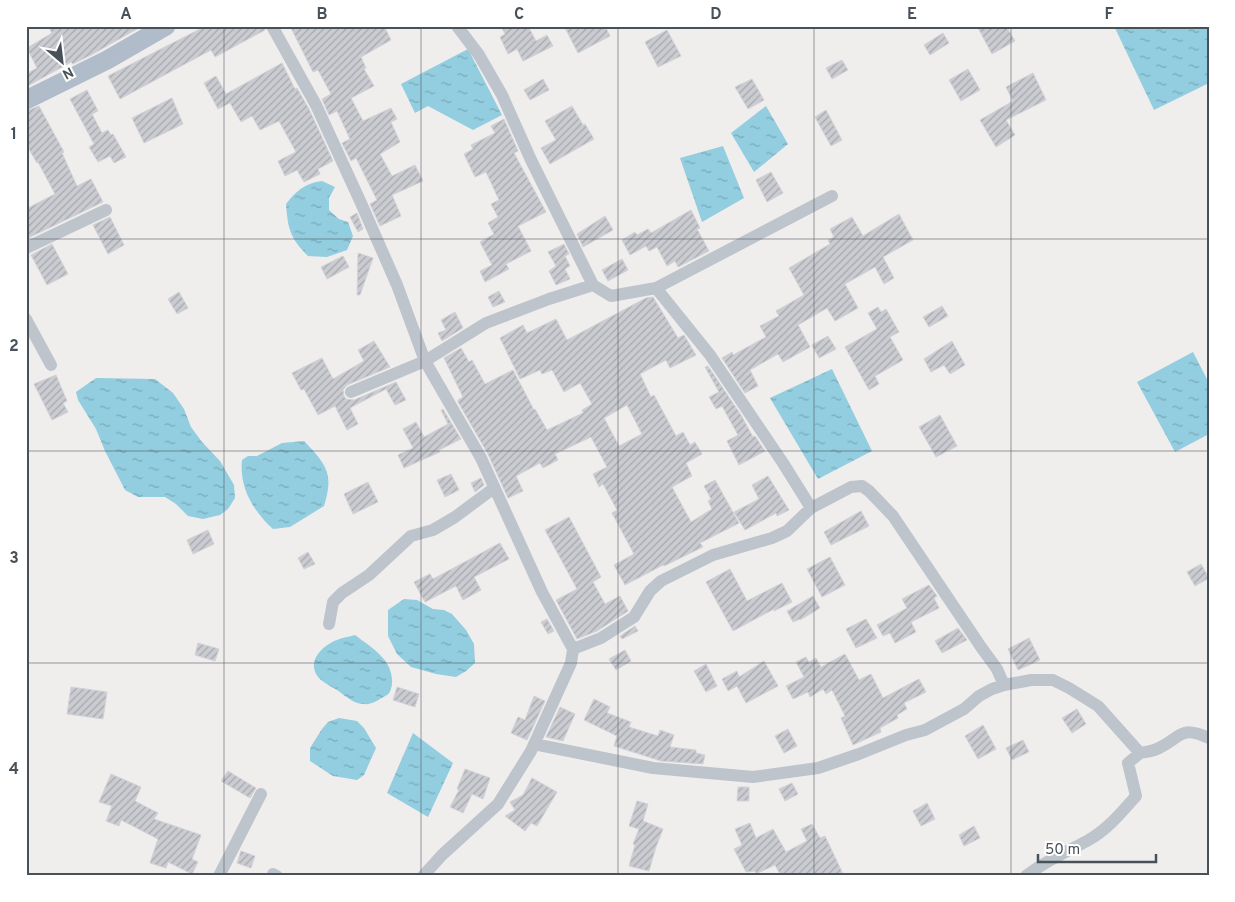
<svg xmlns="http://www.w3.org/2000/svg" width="1235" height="902" font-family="Overpass,sans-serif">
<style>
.water{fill:url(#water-ripples)}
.building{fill:url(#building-hatch);stroke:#d2d3d8;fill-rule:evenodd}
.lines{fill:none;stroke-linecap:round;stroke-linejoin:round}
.minor{stroke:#bdc4cb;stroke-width:12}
.primary{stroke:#b0bcc9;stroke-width:19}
.grid{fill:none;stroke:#485058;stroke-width:1;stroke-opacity:0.55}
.neatline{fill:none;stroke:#485058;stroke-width:2}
.grid-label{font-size:16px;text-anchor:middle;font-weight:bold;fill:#485058}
</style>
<defs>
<pattern id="water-ripples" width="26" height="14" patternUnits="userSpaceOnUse" patternTransform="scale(1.25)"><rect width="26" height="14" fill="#92cde0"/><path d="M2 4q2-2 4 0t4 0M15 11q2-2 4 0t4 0" fill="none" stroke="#79a9b8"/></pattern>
<pattern id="building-hatch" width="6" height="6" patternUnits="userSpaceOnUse" patternTransform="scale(1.25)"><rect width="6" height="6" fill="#cbccd1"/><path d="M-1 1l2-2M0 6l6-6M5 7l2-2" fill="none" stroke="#a7a8ac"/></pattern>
</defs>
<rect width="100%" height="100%" fill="#f0eded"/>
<path class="water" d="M1114,26H1209V83L1154,110Z
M468,49L502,115L473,130L428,106L415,113L401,84Z
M766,106L788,144L754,172L731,133Z
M723,146L744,198L702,222L680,158Z
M322,181L335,187L329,198V210L339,219L348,222L353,236L347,250L327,257L308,256C290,238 288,229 286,204C295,192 305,183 322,181Z
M1193,352L1209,383V434L1175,452L1137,382Z
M832,369L872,451L818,479L770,398Z
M96,378L155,379L173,393L184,409L191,427L202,442L220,461L234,485L235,498L228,509L220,515L203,519L188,516L176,504L165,497H138L125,490L105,451L96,429L78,400L76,392Z
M304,441C327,465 334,474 324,506L290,527L273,529C253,511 239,487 242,460L248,456H257L282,443Z
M404,599L417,600L433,609L444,610L452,614L466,630L474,644L475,663L466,671L456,677L436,674L411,667L397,654L388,636V610Z
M355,635C372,648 394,660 392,684C391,690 390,694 385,696C378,700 372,705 364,704C354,704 345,696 337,690C332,687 326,684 321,680C304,664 321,646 337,640C343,637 349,637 355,635Z
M339,718L357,721L364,728L376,748L364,775L357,780L333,776L310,761V748L322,729L328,722Z
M413,733L453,763L428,817L387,793Z"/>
<path class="building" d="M48,26H142L93,54L73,64L71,62L26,87V74L37,68L27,48L52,33Z
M206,26H264L265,30L215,57L211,50L120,99L108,76Z
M290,26H384L391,40L361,57L366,68L364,69L374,86L351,98L363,121L391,108L397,119L391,122L400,142L380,154L392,176L415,165L423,181L392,195L401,216L380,226L370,204L377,200L356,158L351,161L342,143L350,139L337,111L329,115L322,99L331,94L318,70L313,72Z
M501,26H528L536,41L547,35L553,46L523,61L517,49L508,54L500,37L505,34Z
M564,26H605L610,36L578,53Z
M977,26H1006L1015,41L992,54Z
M667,30L681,56L658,67L645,42Z
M943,33L949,43L930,55L924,45Z
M842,60L848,70L832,79L826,68Z
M282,63L295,89L297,88L309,109L333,161L318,169L320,174L304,182L297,170L285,176L278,161L296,152L279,121L260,130L252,116L241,122L230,103L218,109L204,83L216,76L226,94Z
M968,69L980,90L961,101L949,80Z
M1033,73L1046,100L1006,120L1015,135L996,147L980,120L1013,101L1006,87Z
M543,79L549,90L530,100L524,90Z
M752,79L764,100L748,109L735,87Z
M87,90L98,111L92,114L102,133L108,130L111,135L113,134L126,157L114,163L110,156L98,162L89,147L94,144L70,99Z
M172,98L183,124L144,143L132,118Z
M39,106L64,152L62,153L77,186L91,179L103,202L26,239V209L55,194L38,162L37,163L26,144V111Z
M572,106L583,125L585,124L594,139L550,164L541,148L556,140L545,121Z
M826,110L842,140L831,146L815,117Z
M504,119L518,151L514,153L546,212L518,226L531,251L506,264L509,269L485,282L480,271L492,265L480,242L494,234L488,223L498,217L491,204L499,200L486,172L475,177L464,154L473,149L471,145L495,133L491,126Z
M771,172L783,193L767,202L756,180Z
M691,210L700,228L697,229L709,251L678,267L675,261L667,266L657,247L649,251L646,246L630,255L622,240L635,232L637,235L648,229L651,233Z
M357,213L363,229L358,232L350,217Z
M899,214L913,240L883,257L894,278L884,284L875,267L845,284L858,308L835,321L827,308L798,325L810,347L783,362L778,354L750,370L758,386L745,393L722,358L732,352L733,355L766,337L760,326L779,316L776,311L804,295L789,268L830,244L828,240L834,237L830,229L852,217L863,236Z
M605,216L613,230L583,247L577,234Z
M110,217L124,245L108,254L93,225Z
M52,244L68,274L47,285L31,255Z
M564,244L569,254L565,256L570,266L565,269L570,279L556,285L549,271L556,266L548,252Z
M358,253L373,258L360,295H357Z
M343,256L349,267L327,279L321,267Z
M622,259L628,270L608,281L602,270Z
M499,291L505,302L493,307L488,297Z
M179,292L188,308L177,314L168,299Z
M653,297L678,338L684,335L696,355L670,368L666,360L640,374L651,397L654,395L676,436L683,432L690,445L695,442L702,454L686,463L692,476L672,487L691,522L712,509L708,501L711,499L704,486L715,480L739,523L700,543L703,547L664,566L663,565L625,585L614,565L634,554L612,513L617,510L603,484L599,487L593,474L607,467L591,437L555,454L558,460L543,468L540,463L516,476L523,491L508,498L488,454L458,402V400L463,397L444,358L461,348L469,362L472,360L485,384L513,370L534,410L535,409L547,430L583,413L582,410L592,404L580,383L564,392L552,370L542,374L540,370L520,379L500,338L523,325L527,333L556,319L567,340L646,298ZM627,405L642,434L619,446L604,418Z
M942,306L948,316L929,327L923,317Z
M878,307L881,312L886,309L899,332L890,337L903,360L875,376L879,384L869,390L845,347L877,329L868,313Z
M455,312L463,328L442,341L438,333L446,330L441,320Z
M828,336L836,349L819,358L812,345Z
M374,341L390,367L347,385L343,390L344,396L346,399L354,400L396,382L406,400L395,405L386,389L350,408L358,424L347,430L335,406L318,415L304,389L301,390L292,373L322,358L333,379L364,361L358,350Z
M952,341L965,365L950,374L944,365L931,372L924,359Z
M708,366L741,415L753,437L755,436L765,451L739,465L727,441L738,435L722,406L716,409L709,397L719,392L705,367Z
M56,375L67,401L63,403L68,412L52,420L34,384Z
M443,409L461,439L439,450L440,452L404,468L398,455L413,448L403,429L416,422L424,437L448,424L441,410Z
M940,415L957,446L936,457L919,427Z
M451,474L459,490L445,497L437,480Z
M768,476L789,510L777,516L776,513L745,530L734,512L759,499L752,485Z
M481,478L484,485L475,492L471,483Z
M368,482L378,502L353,514L344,494Z
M861,511L869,526L831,545L824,532Z
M569,517L601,577L593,582L605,604L620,596L628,611L597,631L577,639L556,600L577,589L545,530Z
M208,530L214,544L193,554L187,540Z
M500,543L509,559L474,577L481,590L463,600L456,586L425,602L414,582L430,574L433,579Z
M308,552L315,564L304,569L298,558Z
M830,557L845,585L822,597L807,569Z
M1201,564L1209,578L1195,586L1187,572Z
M730,569L747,601L782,583L792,602L774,611V609L733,631L706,582Z
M929,585L937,596L934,598L939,608L911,622L916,632L895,643L890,633L883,636L877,625L907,608L902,599Z
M813,596L820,608L800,620V619L793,622L787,611Z
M547,619L554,631L548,634L541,622Z
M866,619L877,638L856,648L846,629Z
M635,626L638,631L622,639L620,636Z
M958,628L967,640L942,653L935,641Z
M1029,638L1040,660L1018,670L1008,649Z
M198,643L219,649L215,661L195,655Z
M625,650L631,661L616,670L609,659Z
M845,654L859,680L871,674L883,698L919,679L926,692L904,703L907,709L897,715L898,718L880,728L881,732L853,745L841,718L845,716L832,690L826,694L823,689L810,697L808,692L793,699L786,686L804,677L796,662L806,657L809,662L816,658L821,667Z
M764,661L778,686L746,703L737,686L728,691L722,679L737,671L739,677Z
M706,664L717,686L706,692L694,671Z
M71,687L107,692L103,719L67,714Z
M397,687L419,694L415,707L393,700Z
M534,696L545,701L527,740L511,733L518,717L525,720Z
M594,699L610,707L607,713L631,722L629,727L658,736L660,730L674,735L670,747L696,750V753L705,755L703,764L661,761L614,746L617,736L584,720Z
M560,707L575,714L563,741L546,737Z
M1077,709L1086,724L1072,733L1062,718Z
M983,725L996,749L978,759L965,736Z
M788,729L797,746L784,753L775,736Z
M1023,740L1029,752L1012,760L1006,748Z
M465,769L490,778L483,799L472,794L463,813L450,807L459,790L457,789Z
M228,771L256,788L250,798L221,781Z
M111,774L141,787L135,801L158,813L154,819L201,835L192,859L198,862L192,874L168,862L166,868L150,863L158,839L121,820L119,826L106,821L112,806L99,802Z
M532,778L557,792L537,826L531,823L525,831L505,816L515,810L510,802L523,795Z
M792,783L798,794L785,801L779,789Z
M738,787H749V801H737Z
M637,801L648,804L643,821L663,829L656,847L649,871L629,866L635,845L633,844L639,829L629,826Z
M927,803L935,819L921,826L913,811Z
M750,823L756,838L773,829L786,852L807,841L801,829L812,824L820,838L825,836L844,876H781L775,865L756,874L755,871L746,872L734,849L742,845L735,829Z
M974,826L980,838L964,846L959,835Z
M241,851L255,856L251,868L237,863Z"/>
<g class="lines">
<path class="minor" d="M272,26L316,105L361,203L397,285L425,361L481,458L542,592L573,649L571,663L531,751L498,804L442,855L423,876
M457,26L479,55L502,95L531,160L593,285
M26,248L106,210
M656,288L832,196
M26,319L51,365
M351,392L425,361L486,323L549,299L593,285L611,296L656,288L710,355L783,463L811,508
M329,624L333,602L342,593L369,575L411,536L433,530L455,517L494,488
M573,649L601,638L634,617L650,591L661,581L713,555L772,538L787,531L811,508L851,487L862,486L869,491L893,516L981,647L997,669L1004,685
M534,744L653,768L753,777L818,768L859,754L906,735L925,730L964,709L979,696L992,689L1004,685L1031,680H1053L1069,688L1098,706L1140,753C1146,752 1154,751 1159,748C1182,737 1179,725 1209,738
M273,874L277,876
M219,876L261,794
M1026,876C1045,861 1066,852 1087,841C1107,830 1121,813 1136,796L1128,763L1140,753"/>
<path class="primary" d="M26,100L107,60L166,26"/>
</g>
<path class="grid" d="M224,26V876M421,26V876M618,26V876M814,26V876M1011,26V876M26,239H1209M26,451H1209M26,663H1209"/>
<rect width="1235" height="902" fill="none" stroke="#ffffff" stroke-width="55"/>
<g transform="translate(62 62) rotate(152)" stroke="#ffffff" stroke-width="4" paint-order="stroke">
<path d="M0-4L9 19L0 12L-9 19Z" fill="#485058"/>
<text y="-8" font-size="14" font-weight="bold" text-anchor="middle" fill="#485058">N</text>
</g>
<path d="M1038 854v8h118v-8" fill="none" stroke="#485058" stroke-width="2.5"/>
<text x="1045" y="854" font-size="15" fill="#485058" stroke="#ffffff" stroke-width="4" paint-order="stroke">50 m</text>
<rect x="28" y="28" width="1180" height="846" class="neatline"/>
<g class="grid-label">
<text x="126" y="19">A</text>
<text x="322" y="19">B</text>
<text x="519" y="19">C</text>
<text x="716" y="19">D</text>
<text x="912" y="19">E</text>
<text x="1109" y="19">F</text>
<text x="14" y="139">1</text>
<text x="14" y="351">2</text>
<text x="14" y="563">3</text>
<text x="14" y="774">4</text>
</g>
</svg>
